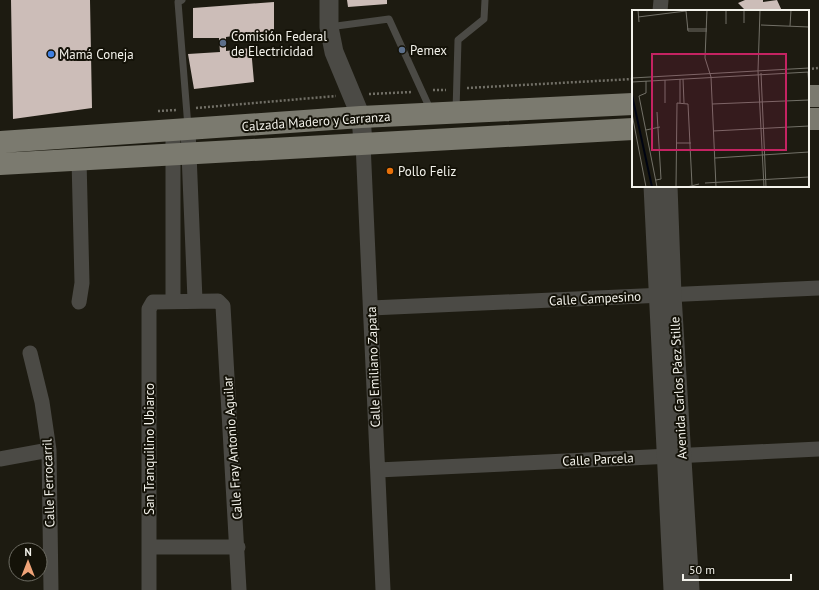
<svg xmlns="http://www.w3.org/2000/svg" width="819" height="590" font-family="'PT Sans',sans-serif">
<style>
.building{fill:#ccbdb8}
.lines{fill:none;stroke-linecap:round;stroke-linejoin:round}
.path{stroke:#716f66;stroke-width:2.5;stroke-dasharray:2 2;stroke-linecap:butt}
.service{stroke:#4b4a45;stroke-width:7}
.minor{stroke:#4b4a45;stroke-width:15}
.tertiary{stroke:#4b4a45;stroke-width:19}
.primary{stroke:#7b7a6f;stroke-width:22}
.service-dot{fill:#5c6f8a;stroke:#141208;stroke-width:1.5}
.shop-dot{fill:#3f7fe0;stroke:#141208;stroke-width:1.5}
.food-dot{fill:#e8710a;stroke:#141208;stroke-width:1.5}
.labels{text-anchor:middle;stroke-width:4;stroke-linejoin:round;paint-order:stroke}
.poi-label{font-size:13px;fill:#f3f2eb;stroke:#141208;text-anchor:start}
.street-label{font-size:13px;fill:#f3f2eb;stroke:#141208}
.inset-river{fill:none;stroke:#000412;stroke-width:2}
.inset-road{fill:none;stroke:#737168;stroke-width:1}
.view{fill:#c42362;fill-opacity:0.15;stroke:#c42362;stroke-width:2}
.inset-edge{fill:none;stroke:#f3f2eb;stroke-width:2}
</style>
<rect width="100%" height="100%" fill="#1d1b11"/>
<path class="building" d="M11,0H90L92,108L13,119Z
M347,0H387V4L348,7Z
M745,0H763V2L777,0L782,11H746L738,3Z
M274,2V30L226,37V51L251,48L254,82L194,89L188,54L220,52L219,38H193V8Z"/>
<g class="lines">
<path class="path" d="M808,69L819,68
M467,88L633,79
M433,90H446
M369,94L412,92
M196,108L336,96
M158,111L177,110"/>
<path class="service" d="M182,0L178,2L188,127
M329,27L389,19L431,111
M456,111L458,40L484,19L485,0"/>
<path class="minor" d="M660,11L661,0
M188,129L195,300
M173,130V300
M363,143L383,590
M79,159L82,283L79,302
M371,308L819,288
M30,353L42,402L49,450L51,590
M0,459L49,450
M378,470L819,449
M149,547H238
M149,590V309L153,302L218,301L223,306L239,590"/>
<path class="tertiary" d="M329,0V27L334,52L361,117L363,143
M653,186L673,590
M668,186L672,295L690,590"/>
<path class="primary" d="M808,96H819
M808,119H819
M0,142L361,117L633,104
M0,164L633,129"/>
</g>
<g class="service-dot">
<circle cx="223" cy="43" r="4"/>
<circle cx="402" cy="50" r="4"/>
</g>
<circle class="shop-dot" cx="51" cy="54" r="4"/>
<circle class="food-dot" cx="390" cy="171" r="4"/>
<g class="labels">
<g class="poi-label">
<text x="231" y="41">Comisión Federal<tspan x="231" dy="15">de Electricidad</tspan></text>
<text x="410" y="55">Pemex</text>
<text x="59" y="59">Mamá Coneja</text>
<text x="398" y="176">Pollo Feliz</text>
</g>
<g class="street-label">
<text transform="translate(316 121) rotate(-4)" y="5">Calzada Madero y Carranza</text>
<text transform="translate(595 298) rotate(-3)" y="5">Calle Campesino</text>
<text transform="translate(373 367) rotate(-92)" y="5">Calle Emiliano Zapata</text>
<text transform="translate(678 388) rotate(-93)" y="5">Avenida Carlos Páez Stille</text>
<text transform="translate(232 448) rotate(-94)" y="5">Calle Fray Antonio Aguilar</text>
<text transform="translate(149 449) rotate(-90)" y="5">San Tranquilino Ubiarco</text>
<text transform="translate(598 459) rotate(-3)" y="5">Calle Parcela</text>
<text transform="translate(48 483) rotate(-92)" y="5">Calle Ferrocarril</text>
</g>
</g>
<g transform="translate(632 10)">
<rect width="177" height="177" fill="#1d1b11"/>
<path class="inset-river" d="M0,85L20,177"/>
<path class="inset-road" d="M6,0L7,12M75,0L73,48L79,67L84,177M94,0V14M112,0V13M128,0L126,61L132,177M54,1L56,21H75M6,7L54,1M129,15L177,17M158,16L159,0M55,19H75M176,62L177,76M129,63L134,177M0,68L177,58M48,69V93M51,69L52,93M33,70V93M14,71V83L7,86L25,177M0,72L177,62M80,94L177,90M0,104L14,177M14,120L28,117M81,121L177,116M44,133H59M83,148L177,142M24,170L29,169L25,102M73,173L177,167M44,177L45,93L56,94L60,175M55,177L67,174"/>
<path class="view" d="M20,44H154V140H20Z"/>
<rect width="177" height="177" class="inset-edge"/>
</g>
<g transform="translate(28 562)"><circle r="19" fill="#141208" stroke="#6d6c63"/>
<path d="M0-3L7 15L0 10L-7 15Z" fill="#efa377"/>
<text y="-6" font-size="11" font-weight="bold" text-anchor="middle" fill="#f3f2eb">N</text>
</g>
<path d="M683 574v6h108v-6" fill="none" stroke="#f3f2eb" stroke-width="2"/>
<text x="689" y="574" font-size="12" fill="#f3f2eb" stroke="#141208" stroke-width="3" paint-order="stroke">50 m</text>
</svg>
